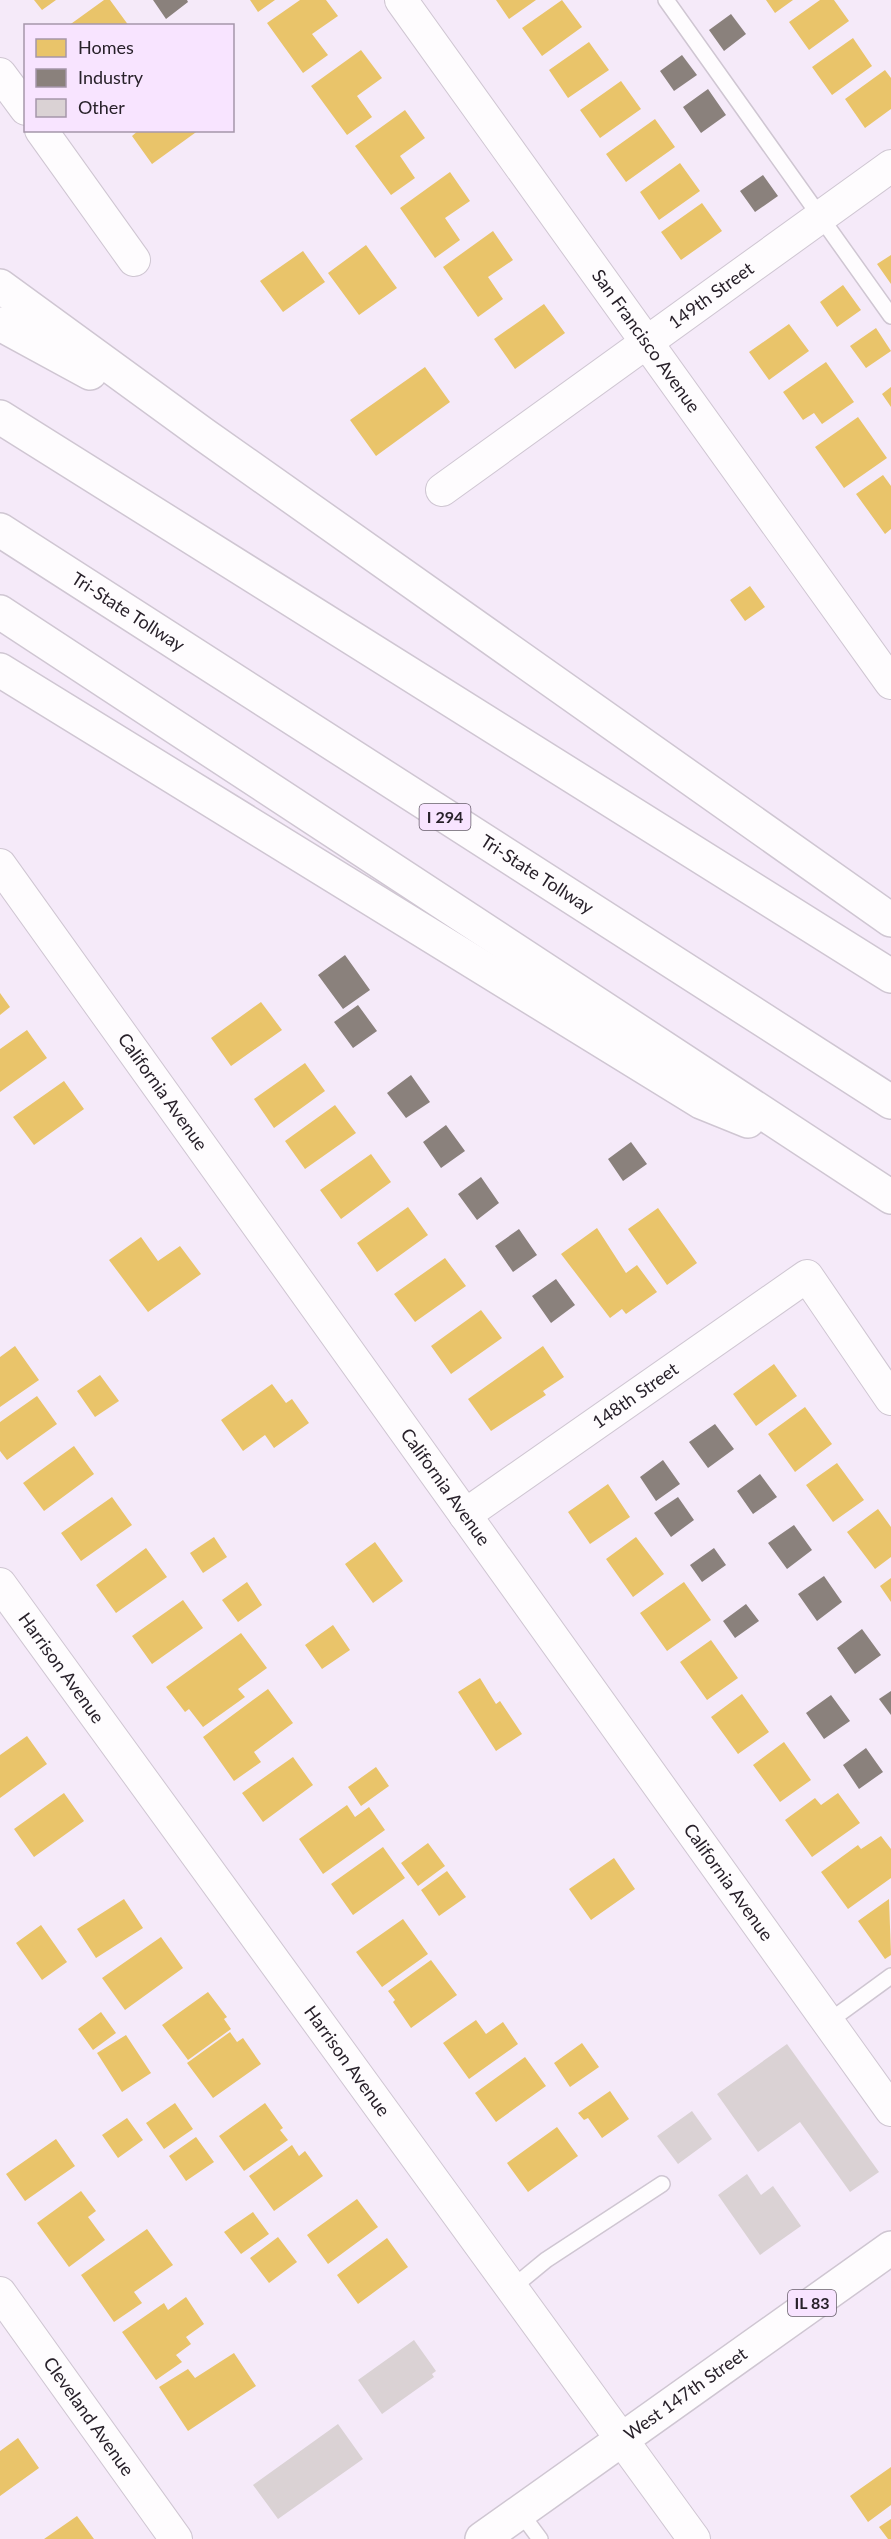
<svg xmlns="http://www.w3.org/2000/svg" width="891" height="2539" font-family="Lato,sans-serif">
<style>
.homes{fill:#e9c46a}
.industry{fill:#8a817c}
.building{fill:#dad2d4}
.lines{fill:none;stroke-linecap:round;stroke-linejoin:round}
.lane-casing{stroke:#cfc6d2;stroke-width:18}
.street-casing{stroke:#cfc6d2;stroke-width:34}
.primary-casing{stroke:#cfc6d2;stroke-width:36}
.highway-casing{stroke:#cfc6d2;stroke-width:36}
.lane{stroke:#fefcfe;stroke-width:15}
.street{stroke:#fefcfe;stroke-width:32}
.primary{stroke:#fefcfe;stroke-width:33}
.highway{stroke:#fefcfe;stroke-width:33}
.labels{text-anchor:middle;stroke-width:6;stroke-linejoin:round;paint-order:stroke}
.shield{fill:#f8e4ff;stroke:#665c6a;stroke-width:1.5}
.shield-label{font-size:16px;font-weight:bold;fill:#28212a}
.street-label{font-size:18px;fill:#28212a;stroke:#f8e4ff}
</style>
<rect width="100%" height="100%" fill="#f5eaf9"/>
<path class="homes" d="M34,0H56L42,10Z
M104,0H110L129,26H68Z
M250,0H275L258,12Z
M300,0H326L338,16L312,34L328,55L303,73L267,23Z
M496,0H536L509,19Z
M562,0L582,27L542,56L522,28Z
M766,0H793L775,13Z
M820,0H834L849,21L809,50L789,22Z
M853,38L872,66L832,95L812,67Z
M589,42L609,70L568,98L549,70Z
M361,50L382,78L357,96L372,117L347,135L311,86Z
M885,70L891,78V109L865,128L845,99Z
M621,81L641,109L600,138L580,110Z
M405,110L425,138L400,156L415,178L391,195L355,146Z
M655,119L675,147L626,182L606,154Z
M139,130H199L152,164L132,136Z
M680,163L700,191L659,220L640,192Z
M450,172L470,201L445,218L460,240L435,258L400,208Z
M702,203L722,231L681,260L661,232Z
M493,231L513,260L488,277L503,299L478,317L443,267Z
M366,245L397,288L359,315L328,273Z
M303,251L325,282L283,312L260,281Z
M891,255V284L877,264Z
M843,285L861,310L837,327L820,302Z
M544,304L565,333L515,369L494,339Z
M789,324L809,351L769,380L749,352Z
M876,328L891,351L866,368L850,346Z
M826,362L854,402L822,424L814,413L803,420L783,392Z
M425,367L450,402L376,456L350,420Z
M891,387V407L882,394Z
M858,417L887,458L844,488L815,447Z
M883,475L891,486V529L885,534L856,494Z
M750,586L765,607L745,621L730,600Z
M0,993L10,1007L0,1015Z
M261,1002L282,1030L231,1066L211,1038Z
M27,1030L47,1058L0,1092V1049Z
M305,1063L325,1091L274,1128L254,1099Z
M64,1081L84,1109L34,1145L13,1117Z
M335,1105L356,1133L305,1169L285,1141Z
M371,1154L391,1182L341,1219L320,1190Z
M408,1207L428,1235L377,1272L357,1243Z
M658,1208L697,1263L667,1285L628,1229Z
M597,1228L626,1273L637,1265L657,1292L626,1314L622,1309L610,1318L561,1254Z
M141,1237L158,1261L180,1246L201,1274L148,1312L109,1260Z
M445,1258L466,1286L415,1322L394,1294Z
M481,1310L502,1338L451,1374L431,1346Z
M15,1346L39,1380L0,1407V1357Z
M543,1346L564,1377L543,1391L546,1395L491,1431L468,1399Z
M774,1364L797,1396L756,1426L733,1394Z
M100,1375L119,1401L95,1417L77,1391Z
M272,1384L286,1403L292,1399L309,1423L274,1448L265,1435L243,1451L221,1420Z
M37,1396L57,1424L7,1460L0,1451V1422Z
M805,1407L832,1444L795,1472L768,1434Z
M74,1446L94,1474L44,1511L23,1483Z
M837,1463L864,1500L833,1522L806,1485Z
M608,1484L630,1517L590,1544L568,1512Z
M112,1497L132,1525L81,1561L61,1533Z
M878,1509L891,1527V1557L875,1569L847,1532Z
M214,1537L227,1557L203,1573L190,1553Z
M636,1537L664,1574L633,1597L606,1559Z
M375,1542L403,1581L373,1603L345,1564Z
M146,1548L167,1577L116,1613L96,1585Z
M891,1578V1602L880,1586Z
M247,1582L262,1605L238,1622L222,1600Z
M684,1582L711,1620L667,1651L640,1613Z
M183,1600L203,1628L152,1664L132,1636Z
M333,1625L350,1650L322,1669L305,1645Z
M241,1633L267,1668L238,1689L245,1697L203,1727L189,1709L185,1712L166,1687Z
M711,1640L738,1678L707,1700L680,1662Z
M480,1678L496,1704L500,1701L522,1734L496,1751L458,1692Z
M268,1689L293,1723L254,1752L261,1762L234,1781L203,1737Z
M742,1694L769,1732L738,1754L711,1717Z
M27,1736L47,1764L0,1798V1755Z
M784,1742L811,1780L780,1802L753,1765Z
M293,1757L313,1785L263,1822L242,1793Z
M376,1767L389,1786L361,1806L348,1787Z
M64,1793L84,1821L34,1857L14,1829Z
M838,1793L860,1823L812,1857L785,1820L815,1798L821,1805Z
M347,1805L355,1817L369,1807L385,1830L323,1874L299,1839Z
M881,1836L891,1849V1878L848,1909L821,1872L858,1845L861,1849Z
M428,1843L445,1866L418,1886L401,1863Z
M383,1847L405,1878L353,1915L331,1884Z
M614,1858L635,1889L591,1920L569,1889Z
M447,1871L466,1897L439,1916L421,1890Z
M124,1899L143,1928L96,1958L77,1929Z
M889,1899L891,1955L885,1959L858,1921Z
M403,1919L428,1954L382,1987L356,1952Z
M41,1925L67,1962L42,1980L16,1943Z
M161,1937L183,1968L125,2010L102,1978Z
M431,1960L457,1995L411,2028L393,2002L395,2000L388,1991Z
M208,1992L227,2017L224,2019L231,2029L188,2060L162,2025Z
M101,2012L116,2033L93,2050L78,2029Z
M476,2020L486,2034L503,2022L518,2044L469,2079L443,2043Z
M230,2032L237,2042L243,2038L261,2064L213,2098L187,2063Z
M126,2035L151,2073L122,2092L97,2053Z
M582,2043L599,2067L570,2087L554,2063Z
M525,2057L546,2086L496,2122L475,2093Z
M610,2091L629,2119L602,2138L588,2118L584,2120L578,2113Z
M175,2103L193,2129L164,2149L146,2123Z
M265,2103L283,2128L280,2130L288,2140L244,2171L219,2136Z
M127,2118L143,2140L118,2158L102,2135Z
M557,2127L578,2156L528,2192L507,2163Z
M196,2137L214,2162L186,2181L169,2156Z
M56,2139L75,2166L25,2201L6,2174Z
M292,2145L299,2156L305,2151L323,2176L274,2211L249,2176Z
M81,2191L96,2211L88,2217L105,2240L69,2267L37,2223Z
M357,2199L378,2227L328,2264L307,2235Z
M253,2212L269,2234L241,2254L224,2232Z
M147,2229L173,2265L134,2292L142,2303L114,2322L81,2275Z
M278,2237L297,2262L269,2283L250,2258Z
M387,2238L408,2267L358,2304L337,2275Z
M186,2297L204,2324L186,2337L191,2344L176,2355L182,2362L156,2380L122,2332L164,2303L168,2310Z
M234,2353L256,2386L188,2431L159,2387L188,2369L195,2378Z
M18,2438L39,2468L0,2496V2451Z
M891,2467V2505L868,2522L850,2496Z
M77,2516L94,2539H44Z
M891,2519V2539H888L879,2527Z"/>
<path class="industry" d="M153,0H187L188,2L166,19Z
M731,14L746,34L724,51L709,30Z
M682,55L697,75L674,91L660,71Z
M708,89L726,115L701,133L683,107Z
M763,175L778,196L755,212L740,191Z
M345,955L370,990L343,1009L318,975Z
M358,1005L377,1031L353,1048L334,1022Z
M411,1075L430,1102L406,1118L387,1093Z
M446,1125L465,1151L441,1168L423,1142Z
M631,1142L647,1164L623,1181L608,1159Z
M481,1177L499,1203L477,1220L458,1194Z
M519,1229L537,1255L513,1272L495,1246Z
M556,1279L575,1305L551,1323L532,1296Z
M715,1424L734,1449L708,1468L689,1442Z
M663,1460L680,1484L656,1501L640,1477Z
M760,1474L777,1497L753,1514L737,1491Z
M678,1497L694,1520L671,1537L654,1513Z
M794,1525L812,1550L787,1569L768,1543Z
M714,1548L726,1565L702,1582L690,1565Z
M824,1576L842,1602L817,1621L798,1594Z
M746,1604L759,1621L735,1638L723,1621Z
M862,1629L881,1655L855,1674L837,1648Z
M891,1691V1715L879,1699Z
M831,1695L850,1721L824,1739L806,1713Z
M866,1748L883,1772L859,1789L843,1765Z"/>
<path class="building" d="M787,2044L879,2172L850,2192L800,2122L758,2152L717,2094Z
M692,2111L712,2139L678,2164L657,2136Z
M747,2174L761,2195L773,2186L801,2226L760,2255L718,2195Z
M414,2340L436,2371L432,2374L434,2377L382,2414L358,2380Z
M338,2424L363,2459L278,2519L253,2485Z"/>
<g class="lines">
<defs>
<path id="lane" d="M666,0L891,316
M828,2022L891,1976
M512,2288L546,2260L662,2184
M520,2512L540,2539"/>
<g id="street">
<path id="s1" d="M401,0L891,683"/>
<path d="M0,74L26,109"/>
<path d="M41,130L134,260"/>
<path id="s2" d="M442,490L891,166"/>
<path id="s3" d="M0,865L891,2110"/>
<path id="s4" d="M465,1515L807,1276L891,1399"/>
<path id="s5" d="M0,1584L694,2539"/>
<path id="s6" d="M0,2293L176,2539"/>
</g>
<g id="primary">
<path id="s7" d="M482,2539L891,2248"/>
</g>
<g id="highway">
<path d="M0,286L203,434L891,920"/>
<path d="M0,324L90,373"/>
<path d="M0,417L891,976"/>
<path id="s8" d="M0,530L891,1102"/>
<path d="M0,612L891,1197"/>
<path d="M0,670L701,1102L748,1121"/>
</g>
</defs>
<use href="#lane" class="lane-casing"/>
<use href="#street" class="street-casing"/>
<use href="#primary" class="primary-casing"/>
<use href="#highway" class="highway-casing"/>
<use href="#lane" class="lane"/>
<use href="#street" class="street"/>
<use href="#primary" class="primary"/>
<use href="#highway" class="highway"/>
</g>
<g class="labels">
<g class="shield">
<rect x="419.5" y="804" width="51" height="26" rx="4.5"/>
<rect x="788" y="2290" width="48" height="26" rx="4.5"/>
</g>
<g class="shield-label">
<text x="445" y="823">I 294</text>
<text x="812" y="2309">IL 83</text>
</g>
<g class="street-label">
<text dy="6" stroke="none"><textPath href="#s2" startOffset="332">149th Street</textPath></text>
<text dy="6" stroke="none"><textPath href="#s1" startOffset="420">San Francisco Avenue</textPath></text>
<text dy="6" stroke="none"><textPath href="#s8" startOffset="152">Tri-State Tollway</textPath></text>
<text dy="6" stroke="none"><textPath href="#s8" startOffset="638">Tri-State Tollway</textPath></text>
<text dy="6" stroke="none"><textPath href="#s3" startOffset="279">California Avenue</textPath></text>
<text dy="6" stroke="none"><textPath href="#s4" startOffset="208">148th Street</textPath></text>
<text dy="6" stroke="none"><textPath href="#s3" startOffset="765">California Avenue</textPath></text>
<text dy="6" stroke="none"><textPath href="#s5" startOffset="104">Harrison Avenue</textPath></text>
<text dy="6" stroke="none"><textPath href="#s3" startOffset="1251">California Avenue</textPath></text>
<text dy="6" stroke="none"><textPath href="#s5" startOffset="590">Harrison Avenue</textPath></text>
<text dy="6" stroke="none"><textPath href="#s7" startOffset="250">West 147th Street</textPath></text>
<text dy="6" stroke="none"><textPath href="#s6" startOffset="152">Cleveland Avenue</textPath></text>
</g>
</g>
<rect x="24" y="24" width="210" height="108" fill="#f8e4ff" stroke="#a596aa" stroke-width="1.5"/>
<rect x="36" y="39" width="30" height="18" fill="#e9c46a" stroke="#a596aa" stroke-width="1.5"/>
<text x="78" y="54" font-size="18" fill="#28212a">Homes</text>
<rect x="36" y="69" width="30" height="18" fill="#8a817c" stroke="#a596aa" stroke-width="1.5"/>
<text x="78" y="84" font-size="18" fill="#28212a">Industry</text>
<rect x="36" y="99" width="30" height="18" fill="#dad2d4" stroke="#a596aa" stroke-width="1.5"/>
<text x="78" y="114" font-size="18" fill="#28212a">Other</text>
</svg>
